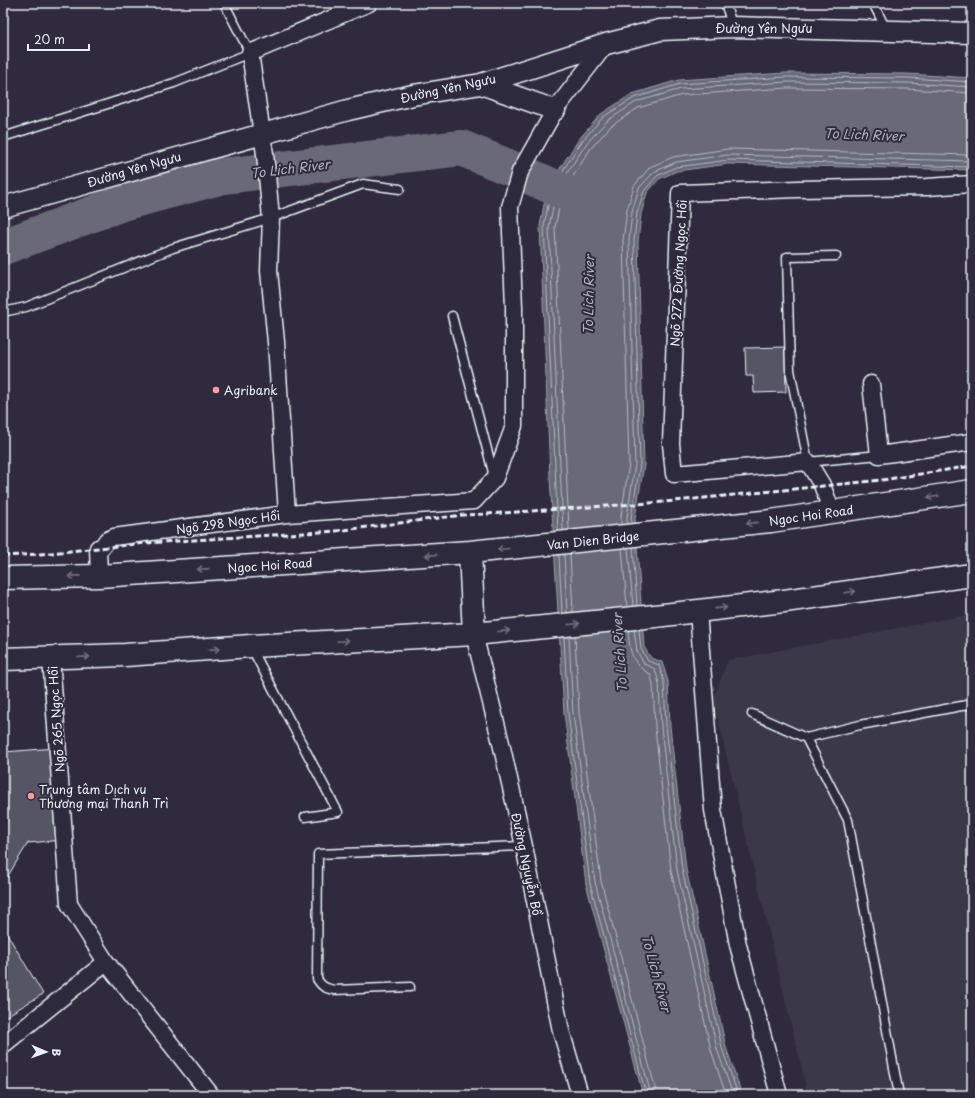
<svg xmlns="http://www.w3.org/2000/svg" width="975" height="1098" font-family="'Playpen Sans',sans-serif">
<rect width="100%" height="100%" fill="#2f2a3d"/>
<filter id="ink" filterUnits="userSpaceOnUse"><feTurbulence type="fractalNoise" baseFrequency=".025" numOctaves="2"/><feDisplacementMap in="SourceGraphic" scale="8" xChannelSelector="R" yChannelSelector="G"/><feConvolveMatrix kernelMatrix="1 2 1 2 8 2 1 2 1" color-interpolation-filters="sRGB"/></filter>
<g filter="url(#ink)">
<path fill="#3b3749" d="M972 614V1095H808L713 699 728 660Z"/>
<path fill="#696978" stroke="#9c9fab" d="M786 73 908 74 972 78V170L728 164 677 171 659 179 647 193 641 214 638 242 644 465 635 518 644 647 651 658 662 662 668 681 670 726 686 869 726 1047 742 1095H643L586 884 564 713 550 477 540 226 546 194 562 165 579 139 601 114 632 94 679 80Z"/>
<g fill="none" stroke-linecap="round" stroke-linejoin="round">
<path stroke="#b5bbc5" stroke-width="1" d="M632 523 631 518 640 465 634 241 637 213 644 191 657 176 676 167 729 160 972 167
M621 524V516L629 464 623 240 627 210 634 186 650 167 673 157 728 149 972 155
M627 524V517L635 464 629 241 632 212 639 188 654 172 676 162 728 155 972 161
M563 530 549 227 555 197 569 170 586 144 607 121 636 102 681 89 786 82 908 83 972 87
M569 530 555 227 561 199 575 173 591 148 611 126 638 108 682 95 787 88 908 89 972 93
M558 531 544 226 550 195 565 167 582 141 603 117 634 98 680 84 786 77 908 78 972 82
M633 547 637 606
M622 548 627 607
M628 548 633 606
M564 554 567 613
M570 554 573 612
M559 555 562 613
M634 630 637 651 644 664 655 669 659 683 661 727 677 870 717 1049 733 1095
M639 630 641 649 648 661 659 665 664 682 666 726 682 869 722 1048 738 1095
M628 631C630 651 631 664 650 674L653 684 655 728 671 871 711 1050 726 1095
M575 636 579 712 601 881 657 1095
M564 637 568 713 590 883 646 1095
M569 637 573 713 595 882 651 1095"/>
<path stroke="#696978" stroke-width="36" d="M3 247 122 203 223 176 461 148 520 172 596 206"/>
</g>
<path fill="#575565" stroke="#e8f1f8" d="M785 347 786 392 754 393 753 376H746L745 348Z
M56 748 63 840 28 843 3 884V752Z
M3 927 43 994 3 1018Z"/>
<g fill="none" stroke-linecap="round" stroke-linejoin="round">
<g stroke="#e8f1f8" stroke-width="11">
<path id="service" d="M725 3 733 27
M873 3 886 29
M3 137 174 83 250 53 224 3
M836 256 787 257 790 370 808 462 879 455
M3 312 26 307 173 248 271 218 363 184 400 189
M452 316 494 476
M251 647 338 812 305 817
M752 714 806 738 848 820 899 1095
M806 738 860 725 972 704
M410 987 334 990C325 988 322 987 317 979L318 854 524 846"/>
</g>
<g stroke="#e8f1f8" stroke-width="19">
<path id="minor" d="M871 384 879 455 972 442
M832 512 822 485 808 462 674 474 671 444 680 193 798 189 927 187 972 184
M287 514 474 501 495 478 514 426V307L510 207 520 172 555 110 606 44
M99 576 98 548 102 547 107 540 114 537 287 514 276 342 269 271 271 218 265 154 250 53 369 3
M698 611 713 810 738 945 779 1095
M474 634 501 743 524 846 561 1031 580 1095
M51 658 69 904 106 962 211 1095
M3 1045 106 962"/>
</g>
<g stroke="#e8f1f8" stroke-width="23">
<path id="tertiary" d="M481 84 555 110
M3 207 348 110 413 95 481 84 606 44 660 30 733 27 972 33"/>
</g>
<g stroke="#e8f1f8" stroke-width="25">
<path id="trunk" d="M470 552 474 634
M3 578 99 576 470 552 771 521 972 491
M3 659 125 655 251 646 474 634 655 616 784 601 972 575"/>
</g>
<use href="#service" stroke="#2f2a3d" stroke-width="8"/>
<use href="#minor" stroke="#2f2a3d" stroke-width="16"/>
<use href="#tertiary" stroke="#2f2a3d" stroke-width="20"/>
<use href="#trunk" stroke="#2f2a3d" stroke-width="22"/>
<path stroke="#e8f1f8" stroke-width="3" stroke-dasharray="6 3" stroke-linecap="butt" d="M3 556 41 554 146 543 336 531 463 515 487 514 665 502 882 480 972 466"/>
</g>
<defs><path id="oneway-shaft" d="M-6 0H5M1.5-3L5.5 0L1.5 3" fill="none" stroke-width="1.6" stroke-linecap="round" stroke-linejoin="round"/></defs>
<g stroke="#70707e">
<use href="#oneway-shaft" transform="translate(933 497) rotate(172)"/>
<use href="#oneway-shaft" transform="translate(752 523) rotate(174)"/>
<use href="#oneway-shaft" transform="translate(503 549) rotate(175)"/>
<use href="#oneway-shaft" transform="translate(431 555) rotate(176)"/>
<use href="#oneway-shaft" transform="translate(203 569) rotate(176)"/>
<use href="#oneway-shaft" transform="translate(74 576) rotate(179)"/>
<use href="#oneway-shaft" transform="translate(850 592) rotate(-8)"/>
<use href="#oneway-shaft" transform="translate(721 608) rotate(-6)"/>
<use href="#oneway-shaft" transform="translate(574 624) rotate(-6)"/>
<use href="#oneway-shaft" transform="translate(504 631) rotate(-6)"/>
<use href="#oneway-shaft" transform="translate(343 641) rotate(-3)"/>
<use href="#oneway-shaft" transform="translate(214 649) rotate(-4)"/>
<use href="#oneway-shaft" transform="translate(84 657) rotate(-2)"/>
</g>
</g>
<g fill="#ff9aa2" stroke="#2f2a3d" stroke-width="1.5">
<circle cx="216" cy="390" r="4"/>
<circle cx="31" cy="796" r="4"/>
</g>
<g text-anchor="middle" dominant-baseline="central" stroke-width="4" stroke-linejoin="round" paint-order="stroke">
<g font-size="12" fill="#e8f1f8" stroke="#2f2a3d">
<text x="764" y="28">Đường Yên Ngưu</text>
<text transform="translate(448 88) rotate(-12)">Đường Yên Ngưu</text>
<text transform="translate(134 169) rotate(-16)">Đường Yên Ngưu</text>
<text transform="translate(678 273) rotate(-87)">Ngõ 272 Đường Ngọc Hồi</text>
<text transform="translate(811 515) rotate(-8)">Ngoc Hoi Road</text>
<text transform="translate(228 522) rotate(-8)">Ngõ 298 Ngọc Hồi</text>
<text transform="translate(593 540) rotate(-6)">Van Dien Bridge</text>
<text transform="translate(270 565) rotate(-4)">Ngoc Hoi Road</text>
<text transform="translate(56 719) rotate(-94)">Ngõ 265 Ngọc Hồi</text>
<text transform="translate(527 864) rotate(78)">Đường Nguyễn Bồ</text>
</g>
<g font-size="12" fill="#e8f1f8" stroke="#2f2a3d" text-anchor="start">
<text x="224" y="390">Agribank</text>
<text x="39" y="789">Trung tâm Dịch vụ<tspan x="39" dy="14">Thương mại Thanh Trì</tspan></text>
</g>
<g font-size="13" font-style="italic" fill="#afb4be" stroke="#2f2a3d">
<text transform="translate(864 134) rotate(2)">To Lich River</text>
<text transform="translate(290 168) rotate(-7)">To Lich River</text>
<text transform="translate(588 295) rotate(-89)">To Lich River</text>
<text transform="translate(619 653) rotate(-94)">To Lich River</text>
<text transform="translate(657 973) rotate(75)">To Lich River</text>
</g>
</g>
<rect width="975" height="1098" fill="none" stroke="#2f2a3d" stroke-width="16"/>
<rect x="8" y="8" width="959" height="1082" fill="none" stroke="#e8f1f8" stroke-width="1.5" filter="url(#ink)"/>
<g transform="translate(46 1052) rotate(92)" stroke="#2f2a3d" stroke-width="3" paint-order="stroke">
<path d="M0-3L7 15L0 10L-7 15Z" fill="#e8f1f8"/>
<text y="-6" font-size="11" font-weight="bold" text-anchor="middle" fill="#e8f1f8">B</text>
</g>
<path d="M28 44v6h61v-6" fill="none" stroke="#e8f1f8" stroke-width="2"/>
<text x="34" y="44" font-size="12" fill="#e8f1f8" stroke="#2f2a3d" stroke-width="3" paint-order="stroke">20 m</text>
</svg>
